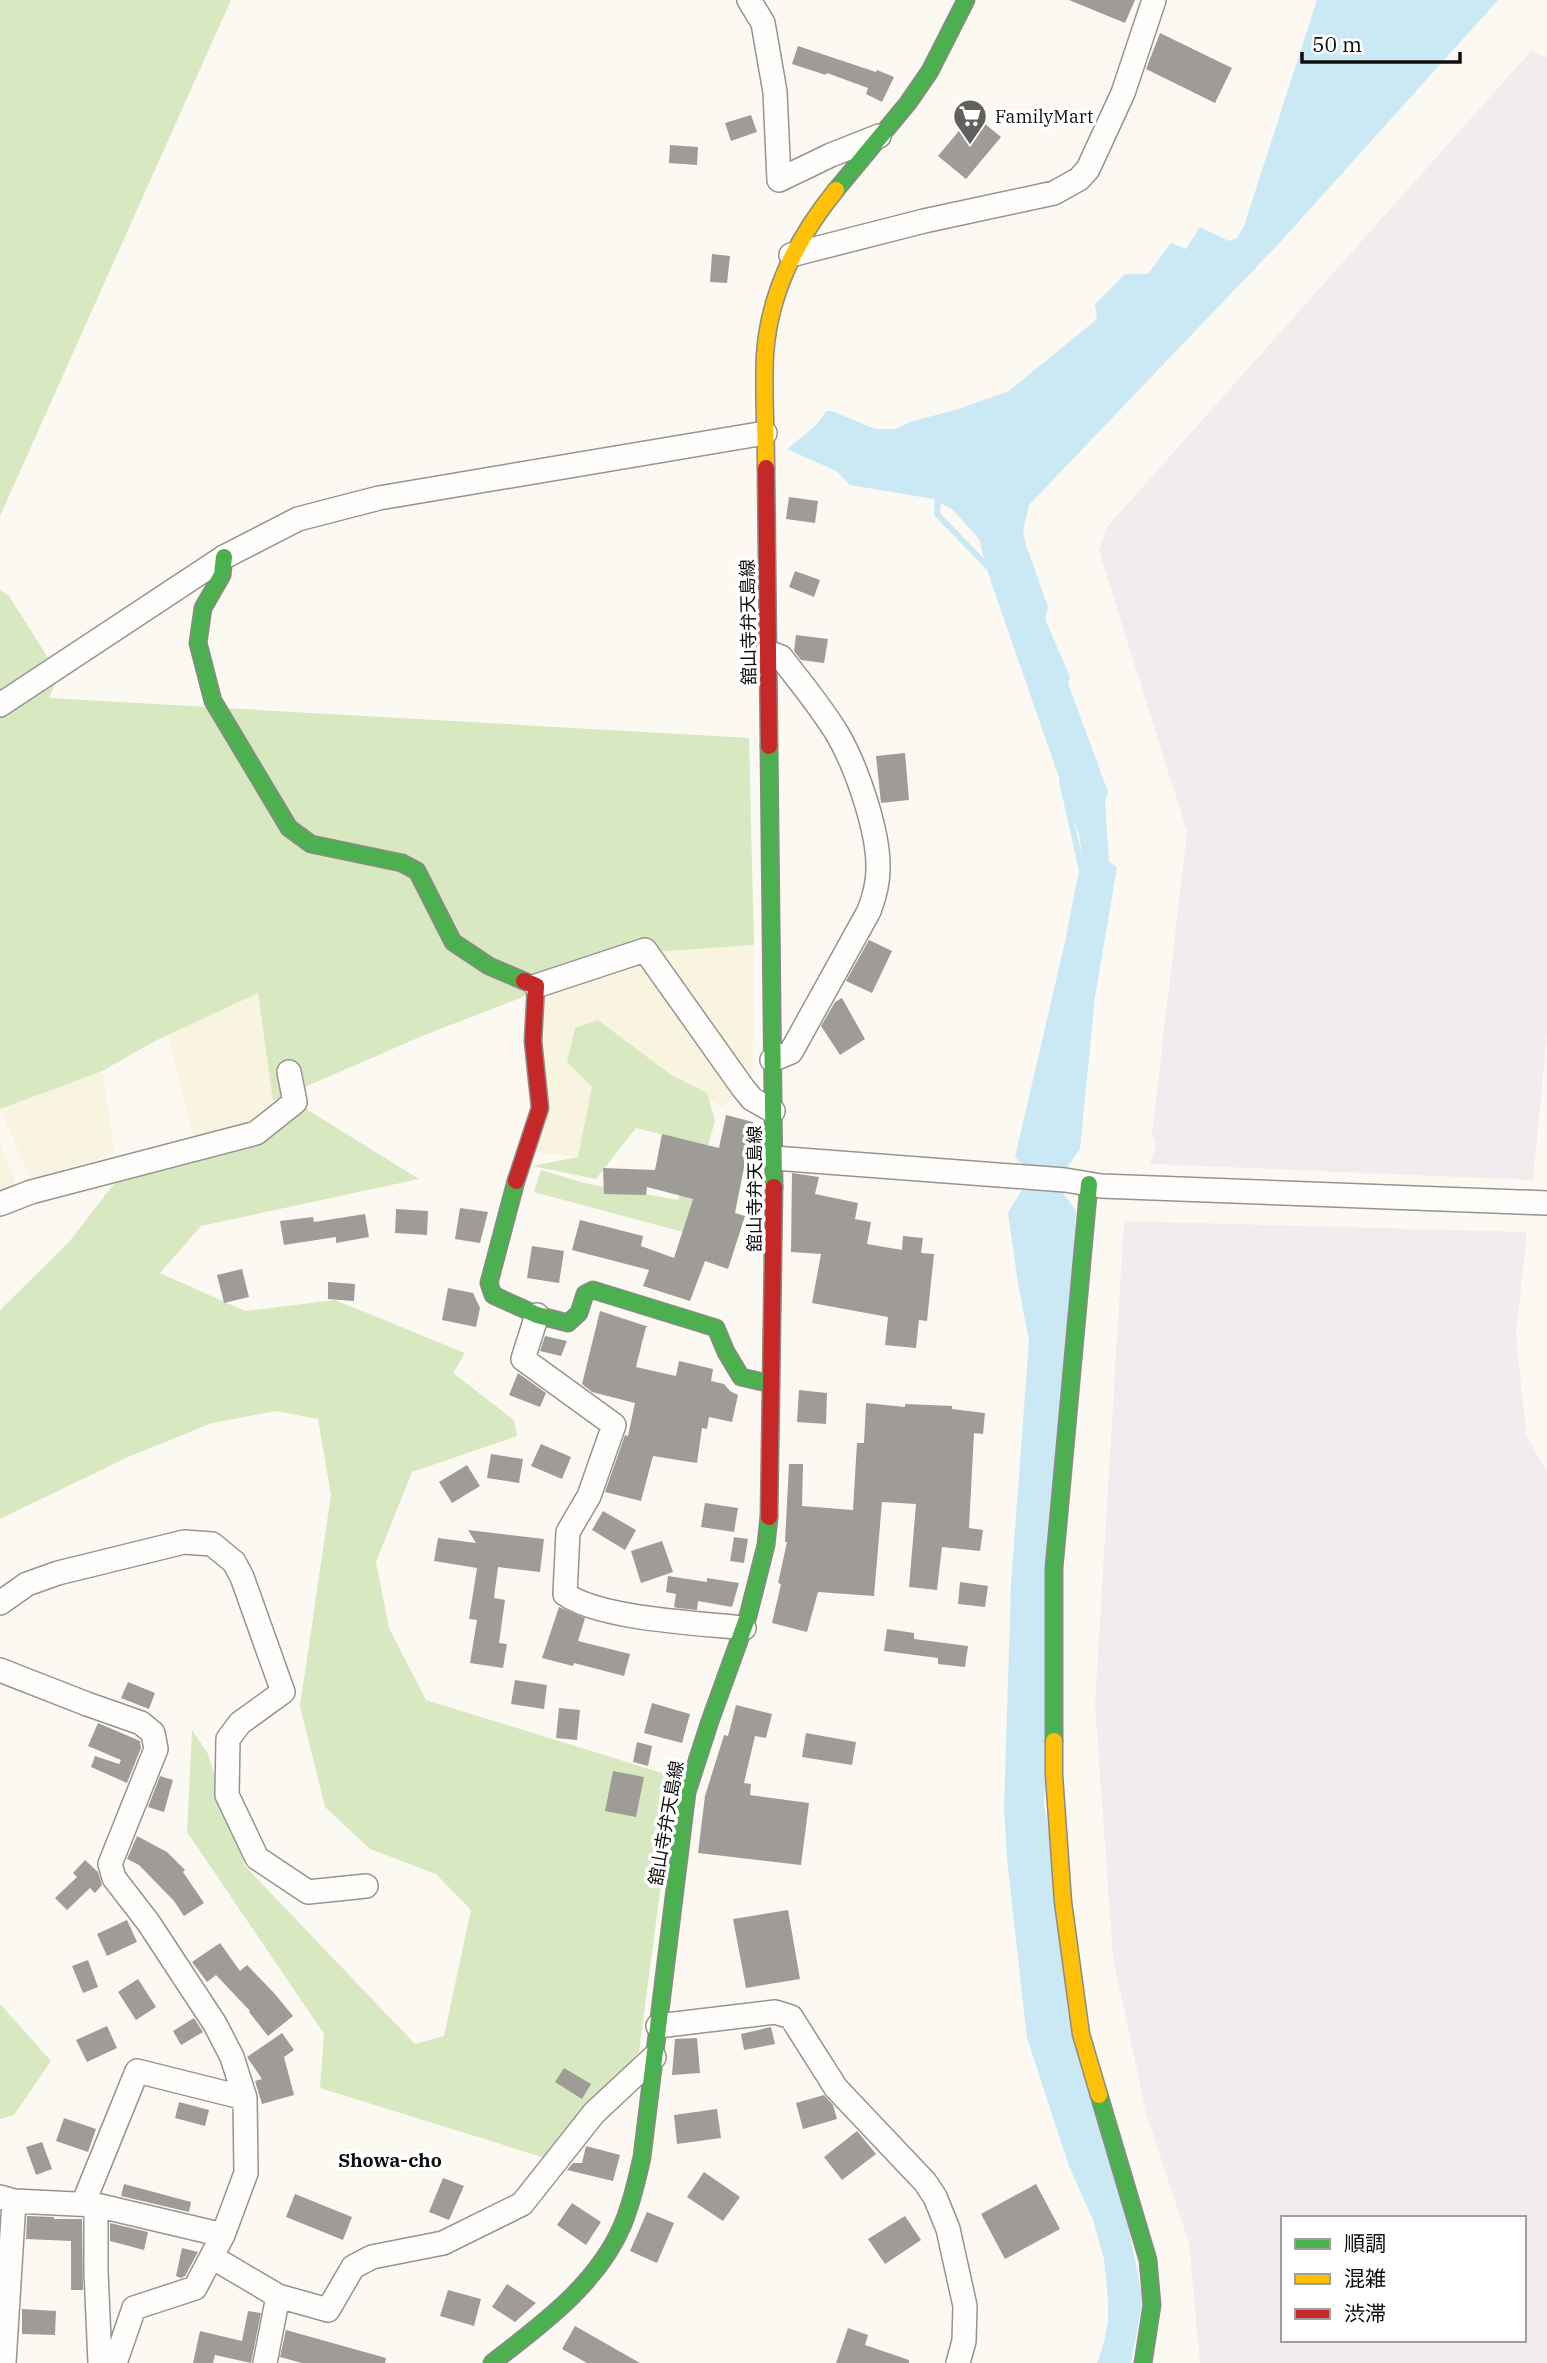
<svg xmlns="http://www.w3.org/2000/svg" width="1547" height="2363" font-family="'IBM Plex Serif','Noto Sans JP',serif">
<rect width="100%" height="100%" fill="#fcf9f2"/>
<path fill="#f3ecef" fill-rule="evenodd" d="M1531 51 1547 57V1034L1533 1180 1150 1164 1156 1146 1152 1133 1187 832 1099 551 1106 528Z
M1124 1221 1527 1232 1516 1335 1526 1434 1547 1473V2363H1200L1189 2243 1146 2113 1113 1957 1095 1704ZM1283 2218H1524V2340H1283Z"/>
<path fill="#f8f4df" d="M754 945 752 1099 653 952Z
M645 950 743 1088 722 1107 665 1071 598 1020 575 1028 592 1087 578 1157 535 1152 536 986Z
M258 993 273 1101 256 1133 195 1141 168 1035Z
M102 1071 115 1154 31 1179 0 1109Z
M0 1145 18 1188 0 1204Z"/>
<path fill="#d8e8c0" d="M0 0H231L0 516Z
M0 590 9 596 59 675 49 698 749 738 754 945 653 952 645 950 422 1036 273 1101 258 993 155 1041 102 1071 0 1109Z
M598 1020 671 1075 707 1093 715 1121 683 1232 534 1192 541 1170 584 1183 678 1200 696 1143 636 1128 596 1179 532 1166 578 1157 592 1087 567 1062 575 1028Z
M295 1102 419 1179 201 1226 160 1273 245 1311 335 1300 465 1353 453 1373 514 1420 517 1436 412 1472 376 1562 389 1628 426 1700 675 1777 639 2052 545 2158 320 2088 324 2034 187 1832 192 1730 207 1752 245 1866 415 2044 444 2036 471 1910 436 1874 370 1849 325 1807 300 1706 331 1495 318 1419 276 1411 212 1423 128 1457 0 1519V1310L69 1242 120 1176 206 1155Z
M0 2004 51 2061 14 2115 0 2119Z"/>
<path fill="#cae9f5" d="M1317 0H1498L1284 238 1029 505 1023 531 1026 545 1048 607 1045 619 1070 677 1068 683 1108 792 1105 802 1109 862 1117 867 1095 997 1080 1149 1065 1170 1063 1193 1076 1211 1044 1805 1143 2300 1131 2363H1097L1104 2343 1108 2322V2299L1104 2259 1093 2220 1069 2166 1027 2038 1007 1858 1004 1809 1011 1584 1029 1341 1018 1283 1008 1213 1023 1188 1025 1167 1015 1157 1065 942 1082 855 1079 835 989 576 979 539 953 510 933 499 850 485 836 471 787 449 814 427 827 411H832L875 429H895L910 422 958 409 1009 391 1097 319 1095 304 1125 274H1148L1171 243 1186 249 1200 227 1229 241 1237 238 1244 226Z"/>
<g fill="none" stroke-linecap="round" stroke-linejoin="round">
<path stroke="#cae9f5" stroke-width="6" d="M944 498 938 500 937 514 991 570
M1062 781 1082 870"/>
</g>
<path fill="#9f9c98" d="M1069 0H1135L1125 23Z
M1160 33 1232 68 1215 103 1146 69Z
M798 46 876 72 877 70 894 77 882 102 866 94 868 88 827 73 826 75 792 64Z
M973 114 1001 137 966 179 938 156Z
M751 115 757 132 731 141 725 123Z
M670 145 698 147 697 165 669 163Z
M712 254 730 256 727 283 710 282Z
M789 497 818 501 815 523 786 519Z
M795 571 820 580 814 597 789 587Z
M796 635 828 639 824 663 801 660 794 651Z
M905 753 909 800 881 803 876 756Z
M869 940 892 951 872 993 846 981Z
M842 998 865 1039 840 1055 821 1026 835 1002Z
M726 1115 753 1122 735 1213 745 1216 728 1269 705 1261 690 1301 643 1286 649 1270 572 1250 580 1220 643 1236 641 1246 674 1258 693 1199 647 1187 646 1195 604 1194 603 1168 655 1170 662 1134 719 1148Z
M792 1173 819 1177 815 1194 858 1203 855 1219 871 1222 867 1244 902 1250 903 1236 923 1238 921 1253 934 1254 927 1321 919 1320 916 1348 885 1345 888 1317 812 1303 821 1254 791 1252Z
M460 1208 488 1212 480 1243 455 1239Z
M396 1209 428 1211 427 1235 395 1233Z
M365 1214 369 1237 336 1243V1237L284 1245 280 1221 313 1217 314 1222Z
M532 1246 564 1251 559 1283 527 1278Z
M242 1269 249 1297 224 1303 217 1275Z
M328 1282 355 1284 354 1301 328 1299Z
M448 1288 473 1293 480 1308 476 1327 442 1320Z
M600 1311 649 1327H646L636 1367 676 1376 679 1361 713 1369 711 1381 724 1384 730 1391 738 1395 732 1422 709 1417 707 1429 702 1428 697 1463 653 1456 641 1501 605 1492 625 1435 628 1436 635 1403 592 1392 582 1384Z
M545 1336 567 1341 561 1356 540 1351Z
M518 1373 546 1393 540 1407 509 1395Z
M799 1390 827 1393 826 1424 797 1422Z
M866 1403 905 1407V1404L952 1406V1409L985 1413 983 1434 974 1433 969 1528 983 1530 980 1551 942 1547 937 1590 909 1587 916 1504 882 1502 874 1596 818 1592 807 1632 772 1623 781 1584 778 1583 787 1542H785L789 1464H803L802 1506 853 1510 857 1443H864Z
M541 1444 571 1457 562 1479 531 1466Z
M491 1454 523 1459 519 1483 487 1478Z
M467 1465 480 1486 452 1503 439 1482Z
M705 1503 738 1508 734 1532 701 1527Z
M603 1511 636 1530 625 1550 592 1530Z
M468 1530 544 1539 540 1572 498 1567 494 1598 505 1600 499 1643 507 1644 503 1668 470 1663 477 1620 469 1619 477 1568 434 1561 438 1538 476 1543Z
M734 1537 748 1539 744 1563 730 1561Z
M662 1541 673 1572 641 1583 631 1551Z
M668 1576 707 1582V1578L739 1583 732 1607 698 1601 697 1610 678 1608 674 1607 676 1594 666 1592Z
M960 1582 988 1586 985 1607 958 1604Z
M559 1607 585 1618 578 1641 630 1654 624 1676 574 1663 573 1666 542 1658Z
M887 1629 914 1633V1639L968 1646 965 1667 938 1664V1658L884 1651Z
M515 1680 547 1685 544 1709 511 1704Z
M128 1682 155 1693 149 1709 121 1698Z
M652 1703 690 1714 682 1743 644 1733Z
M736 1705 772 1714 766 1738 755 1736 744 1783 751 1784 750 1795 809 1803 801 1865 698 1853 705 1796 724 1735 728 1736Z
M559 1708 580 1710 577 1740 556 1738Z
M98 1723 140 1741 141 1748 127 1783 91 1767 95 1756 119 1764 121 1760 88 1746Z
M806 1733 856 1742 852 1765 802 1757Z
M637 1742 652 1746 648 1766 633 1762Z
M613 1771 644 1777 636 1817 605 1811Z
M160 1776 173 1780 164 1812 148 1807Z
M137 1836 167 1852 185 1870 183 1872 204 1903 184 1916 174 1901 139 1865 127 1859Z
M85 1860 98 1872 102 1885 95 1893 90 1888 67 1910 55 1898 77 1877 73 1873Z
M788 1910 800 1979 746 1988 733 1919Z
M127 1920 137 1942 107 1956 97 1934Z
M220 1943 240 1971 247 1965 274 1993 293 2016 268 2036 249 2012 250 2011 216 1975 207 1982 192 1962Z
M88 1960 98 1987 83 1993 72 1966Z
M138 1979 156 2007 136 2020 118 1992Z
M194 2018 203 2032 181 2045 173 2031Z
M107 2026 117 2048 87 2062 76 2040Z
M771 2027 775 2044 744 2050 741 2034Z
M282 2033 294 2050 284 2057 294 2095 262 2104 255 2081 262 2079 247 2057Z
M697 2038 700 2073 672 2075 675 2039Z
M564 2068 591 2084 582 2099 555 2082Z
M824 2095 833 2105 837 2119 803 2129 796 2103Z
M179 2102 209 2110 205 2126 175 2118Z
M717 2109 721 2138 677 2144 674 2115Z
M64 2118 96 2129 88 2152 56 2141Z
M857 2131 876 2154 842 2180 824 2157Z
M42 2142 52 2169 36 2175 26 2147Z
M586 2146 620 2155 613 2181 567 2170 573 2163H582Z
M704 2172 740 2197 723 2221 687 2197Z
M443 2178 464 2186 449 2220 429 2212Z
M124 2184 191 2202 189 2212 121 2196Z
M1036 2184 1060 2229 1005 2259 981 2214Z
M295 2194 352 2217 343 2240 286 2217Z
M572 2203 601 2222 586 2245 557 2225Z
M647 2212 674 2223 657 2263 630 2251Z
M27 2216 54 2217V2219H82L83 2290H71V2241L26 2239Z
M905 2216 921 2240 885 2264 868 2239Z
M110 2223 148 2232 144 2250 110 2241Z
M182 2248 198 2252 185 2276 181 2278 176 2276Z
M507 2284 536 2303 515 2322 492 2307Z
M448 2290 481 2299 474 2326 440 2316Z
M22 2309 56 2311 55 2335 22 2334Z
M248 2311 261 2313 251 2363 215 2355 213 2363H193L200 2331 242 2341Z
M575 2326 640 2363H587L562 2349Z
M848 2328 868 2335 865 2345 909 2360V2363H836Z
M286 2330 386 2358 385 2363H302L280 2357Z"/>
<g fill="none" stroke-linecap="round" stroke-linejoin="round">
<g stroke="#959491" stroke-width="26">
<path id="street" d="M749 0 763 23 775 92 779 180 831 155 879 136
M791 255 924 221 1054 193 1079 179 1088 169 1123 93 1154 0
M767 652 781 657C800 682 822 708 838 735 857 768 879 832 878 869 878 884 874 898 869 911L791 1052 772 1060
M0 705 224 557 298 519 379 498 765 433
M536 986 645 950 743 1088 752 1099 773 1111
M774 1158 1065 1180 1101 1186 1547 1203
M0 1204 31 1192 256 1133 295 1102 289 1072
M537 1315 523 1359 614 1425 589 1496 568 1532 565 1594C600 1619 698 1623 744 1628
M0 1603 27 1584 58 1573 184 1542 212 1544 234 1562 242 1577 283 1692 240 1723 228 1739 227 1795 257 1858 308 1892 366 1886
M0 1670 87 1704 141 1723 153 1733 156 1749 110 1864 114 1878 148 1922 215 2024 232 2057 245 2098 246 2173 223 2235 195 2288 134 2308 115 2363
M658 2026 775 2012 791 2017 836 2088 925 2182 935 2197 948 2229 965 2306 964 2341 958 2363
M0 2197 14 2201 96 2205 223 2235
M83 2204 137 2071 245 2098
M96 2205V2271L100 2363
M212 2257 278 2296 328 2310 353 2267 372 2257 443 2243 522 2204 594 2113 654 2057
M4 2363 14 2201
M265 2363 278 2296"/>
</g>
<g stroke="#8c8a87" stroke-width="19">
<path id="fast" d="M836 190 908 103 930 71 966 0
M224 557 222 575 203 608 198 643 213 701 289 828 311 844 402 863 417 871 453 942 489 966 524 981
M769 746 774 1187
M516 1181 489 1283 493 1295 537 1315 568 1323 579 1313 585 1294 593 1290 716 1328 726 1352 741 1377 771 1384
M1054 1741V1568L1089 1184
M1099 2095 1148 2260 1152 2305 1143 2363
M492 2363C542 2324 598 2284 623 2224 632 2202 637 2180 642 2157L687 1792 710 1721 748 1616 766 1545 769 1517"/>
</g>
<g stroke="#8c8a87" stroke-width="19">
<path id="slow" d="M766 468C766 430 763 392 765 355 769 293 797 238 836 190
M1054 1741V1775L1063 1902 1081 2034 1099 2095"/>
</g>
<g stroke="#8c8a87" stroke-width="19">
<path id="jam" d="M766 468 769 746
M516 1181 540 1108 533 1041 536 986 524 981
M769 1517 774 1187"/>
</g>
<use href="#street" stroke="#fffefd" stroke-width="23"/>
<use href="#fast" stroke="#4caf50" stroke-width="16"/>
<use href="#slow" stroke="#ffc107" stroke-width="16"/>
<use href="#jam" stroke="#c62828" stroke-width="16"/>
</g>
<defs>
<g id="supermarket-pin" transform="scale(1.75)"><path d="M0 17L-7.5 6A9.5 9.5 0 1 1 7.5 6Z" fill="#61605e" stroke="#fff"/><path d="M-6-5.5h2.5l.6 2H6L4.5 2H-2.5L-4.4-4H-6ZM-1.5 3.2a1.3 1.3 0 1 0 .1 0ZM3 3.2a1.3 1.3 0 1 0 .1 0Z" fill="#fff"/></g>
</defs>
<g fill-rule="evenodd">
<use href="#supermarket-pin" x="970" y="116"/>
</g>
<g text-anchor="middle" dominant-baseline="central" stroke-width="7" stroke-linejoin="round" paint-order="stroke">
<g font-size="18" fill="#0e0e0e" stroke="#fff" text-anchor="start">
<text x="995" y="116">FamilyMart</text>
</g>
<g font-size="18" fill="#0e0e0e" stroke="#fff">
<text transform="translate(748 622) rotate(-91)">舘山寺弁天島線</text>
<text transform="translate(754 1189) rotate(-90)">舘山寺弁天島線</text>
<text transform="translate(666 1823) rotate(-80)">舘山寺弁天島線</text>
</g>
<g font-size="19" font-weight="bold" fill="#0e0e0e" stroke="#fff">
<text x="390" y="2160">Showa-cho</text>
</g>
</g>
<rect x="1281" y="2216" width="245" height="126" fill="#ffffff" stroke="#9f9f9f" stroke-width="2"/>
<rect x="1295" y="2239" width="35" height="10" fill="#4caf50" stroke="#9f9f9f" stroke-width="2"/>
<text x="1344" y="2251" font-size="21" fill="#0e0e0e">順調</text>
<rect x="1295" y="2274" width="35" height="10" fill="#ffc107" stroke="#9f9f9f" stroke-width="2"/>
<text x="1344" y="2286" font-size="21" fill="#0e0e0e">混雑</text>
<rect x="1295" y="2309" width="35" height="10" fill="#c62828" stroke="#9f9f9f" stroke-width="2"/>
<text x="1344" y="2321" font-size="21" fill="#0e0e0e">渋滞</text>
<path d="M1302 52v10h158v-10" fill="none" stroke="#0e0e0e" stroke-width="3.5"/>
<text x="1312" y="52" font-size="21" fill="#0e0e0e" stroke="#ffffff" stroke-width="5" paint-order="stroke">50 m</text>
</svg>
